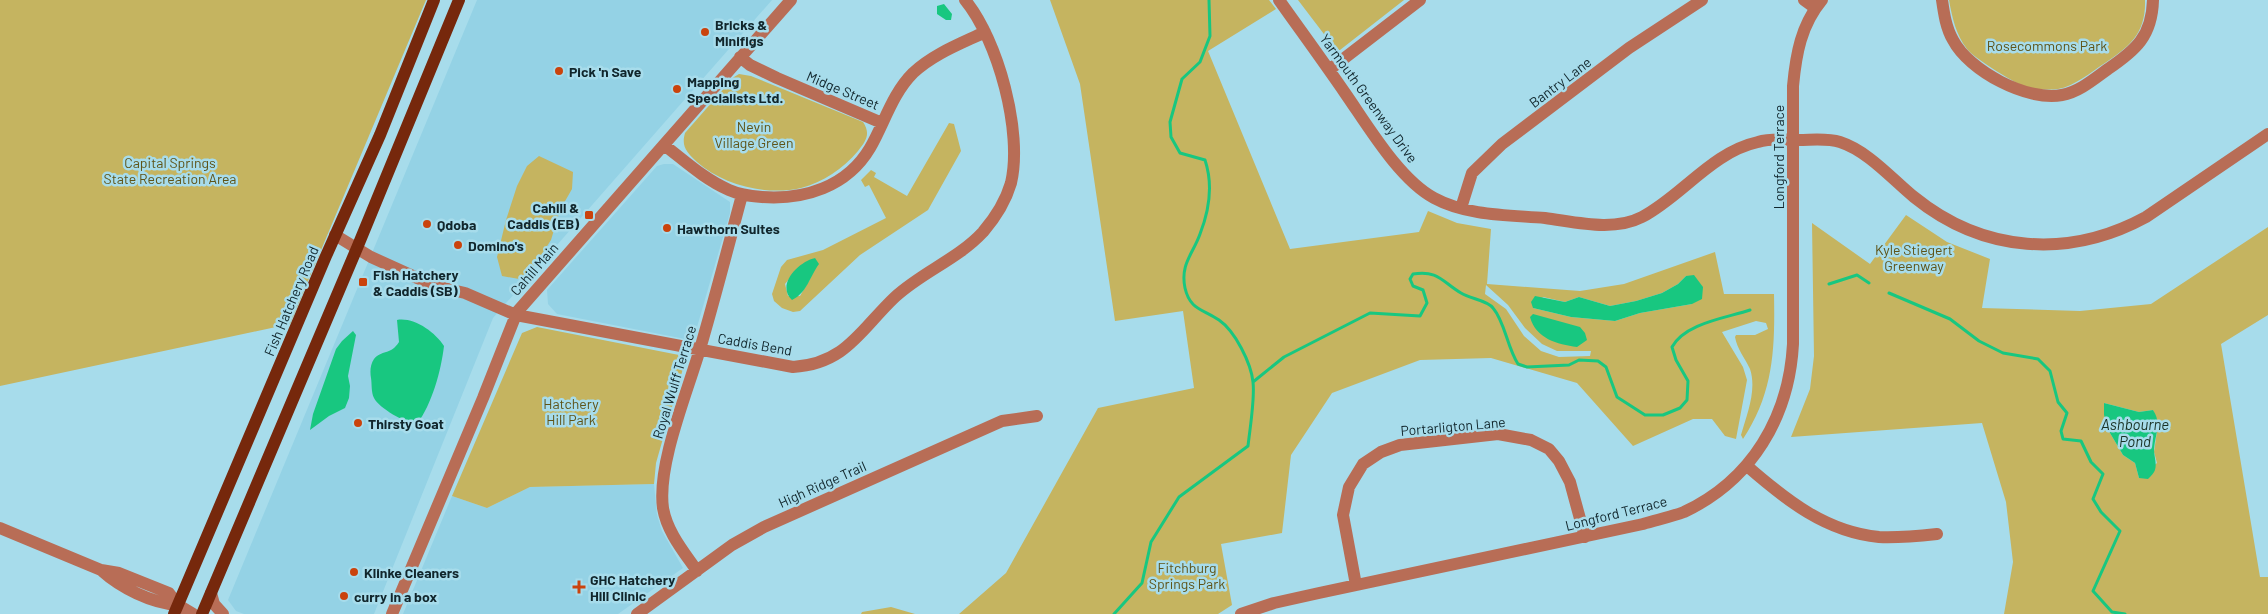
<svg xmlns="http://www.w3.org/2000/svg" width="2268" height="614" font-family="Barlow,sans-serif">
<rect width="100%" height="100%" fill="#a7dceb"/>
<path fill="#94d2e5" d="M477 0H772L493 318 374 614H244L236 611 228 600Z
M664 164H673L730 202V213L695 334 685 339 557 314 548 304 547 290 657 166Z
M654 484 657 515 662 531 683 568 618 614H403L452 496 487 508 530 487Z"/>
<path fill="#c5b460" fill-rule="evenodd" d="M0 0H426L290 324 0 386Z
M1050 0H1269L1276 9 1208 51 1290 249 1419 232 1428 211 1457 223 1491 229 1487 284 1580 291 1624 284 1715 252 1724 294H1774C1775 348 1774 392 1743 439L1741 435C1747 414 1757 390 1750 369 1745 358 1737 349 1735 337L1736 335H1755L1768 329 1766 323 1756 321 1722 332 1743 367 1747 380 1736 439 1725 436 1712 419H1693L1633 446 1577 383 1491 358 1420 360 1332 393 1291 455 1282 533 1221 544 1232 605 1218 614H959L1006 573 1098 408 1194 388 1183 311 1115 321 1080 84ZM1686 276 1692 304 1640 313 1615 321 1571 317 1533 308 1543 297 1565 302 1579 297 1610 306 1636 301 1662 293 1678 284ZM1486 285 1508 305 1525 328 1542 344 1557 351H1591L1590 356 1559 357 1541 351 1524 336 1506 309 1485 294Z
M1298 0H1404L1340 50 1333 51 1330 42Z
M1949 0H2145C2146 33 2130 46 2105 63 2091 72 2075 86 2058 89 2047 90 2032 90 2021 85 2010 80 1974 58 1967 49 1956 35 1952 17 1949 0Z
M739 74 751 76 863 122C871 134 866 141 858 151 843 169 823 182 801 188 766 196 723 185 697 162 687 152 681 147 685 133L734 77Z
M949 123 954 124 961 151 928 210 860 255 800 311 793 312 782 308 774 301 772 294 781 267 787 260 823 250 886 218 869 185 865 187 861 180 871 170 876 173 874 177 907 196ZM815 258 810 279 800 296H788L785 284 797 269Z
M539 156 573 172 572 189 560 210 551 240 529 274 519 279 502 276 497 257 506 220 517 186 527 166Z
M1906 215 1947 242 1990 259 1982 308 2080 311 2151 304 2268 227V315L2221 344 2260 577H2268V614H2004L2013 562 2006 502 1982 423 1791 437 1810 389 1814 356 1812 223 1870 264ZM2104 403 2139 412 2153 410 2158 424 2154 452 2157 463 2139 478 2135 463 2123 455 2110 433Z
M537 327 679 355 684 365 656 463 654 484 530 487 487 508 452 496 522 333Z
M891 607 915 614H861L862 612Z"/>
<path fill="#18c780" d="M944 4 952 14 951 20H946L937 14V6Z
M815 258 819 264C810 276 807 293 792 300 776 285 798 262 815 258Z
M1694 275 1703 287 1702 299 1692 304 1640 313 1615 321 1571 317 1533 308 1531 302 1535 296 1565 302 1579 297 1610 306 1636 301 1662 293 1678 284 1686 276Z
M1533 314 1580 327 1585 333 1587 340 1577 347C1557 344 1536 339 1530 317Z
M397 320C414 317 435 332 444 346 441 371 432 404 417 424 405 423 379 408 374 398 371 392 372 384 371 378 370 372 370 365 374 359 381 350 391 355 399 342Z
M353 331 356 335 348 376 350 386 349 398 345 408 329 416 310 430 313 414 336 349 342 341Z
M2104 403 2139 412 2153 410C2162 423 2155 435 2154 449 2154 457 2157 462 2155 470 2154 473 2151 476 2148 479L2139 478 2135 463 2123 455 2110 433 2104 415Z"/>
<g fill="none" stroke-linecap="round" stroke-linejoin="round">
<path stroke="#18c780" stroke-width="3" d="M1829 284 1857 275 1869 283
M1889 293 1950 319 1979 341 2003 353 2038 359 2050 371 2058 402 2067 413 2061 431 2063 439 2081 441 2091 462 2103 474 2093 499 2101 512 2120 531 2093 591 2112 612 2125 614
M1253 382 1284 357 1370 313 1420 316 1427 303 1423 290 1413 286 1410 279 1413 274C1439 270 1442 282 1461 293 1470 299 1487 300 1493 308 1505 322 1507 347 1518 364L1527 367 1569 365 1579 360 1598 361 1606 367 1617 397 1645 415H1663L1680 408 1687 400 1688 381 1676 360 1672 347C1685 323 1726 318 1750 310
M1114 614 1142 583 1151 542 1179 497 1248 446C1250 428 1255 399 1253 382 1251 363 1235 331 1219 320 1203 309 1190 310 1185 288 1180 264 1193 254 1200 234 1209 211 1213 184 1205 160L1180 153 1171 137 1170 122 1182 79 1200 62 1210 36 1209 0"/>
<path stroke="#b86d56" stroke-width="12" d="M1279 0C1301 31 1323 61 1345 93 1368 126 1399 179 1434 198 1467 216 1509 215 1545 218 1576 222 1613 232 1642 217 1682 196 1712 152 1758 142 1771 138 1786 140 1799 140 1812 140 1827 138 1840 142 1868 151 1892 179 1914 197 1983 253 2069 259 2146 217L2268 134
M1804 0 1815 8
M1942 0C1944 14 1946 28 1953 40 1969 71 2028 102 2062 95 2079 92 2094 79 2108 69 2136 50 2152 36 2153 0
M740 57 750 65 777 78 882 123
M1329 70 1420 0
M664 145C685 161 704 179 729 190 740 195 750 196 762 197 804 200 847 187 870 148 884 124 892 94 913 73 933 54 960 44 985 32
M1461 208 1472 173 1502 144 1629 48 1702 0
M335 235 371 257 435 286 465 293 516 315 793 367C846 364 861 329 895 297 922 272 958 259 983 232 995 218 1006 200 1011 183 1023 132 998 40 965 0
M1747 466C1786 500 1826 532 1879 537 1899 538 1918 536 1937 534
M0 528 101 570 119 573 169 593 178 605 193 614
M101 570C121 588 151 603 178 605
M697 571C684 552 667 532 663 508 657 465 687 393 700 349 715 298 728 247 742 195
M1356 585 1343 515 1349 487 1363 464 1381 452 1400 445 1498 434 1531 440 1549 449 1559 461 1570 482 1585 537
M211 593 214 604 223 614
M392 614 483 398 517 312 791 0
M637 614 732 545 764 527 1002 421 1037 416
M1241 614 1274 603 1319 593 1643 524C1656 520 1671 517 1684 512 1752 480 1789 417 1793 344V86C1796 54 1801 25 1822 0"/>
<path stroke="#76280c" stroke-width="12" d="M174 614 326 256 380 135 434 0
M202 614 357 248 459 0"/>
</g>
<g fill="#ca430c" stroke="#a7dceb" stroke-width="2">
<circle cx="705" cy="32" r="5"/>
<circle cx="559" cy="71" r="5"/>
<circle cx="677" cy="89" r="5"/>
<rect x="584" y="210" width="10" height="10" rx="2.5"/>
<circle cx="427" cy="224" r="5"/>
<circle cx="667" cy="228" r="5"/>
<circle cx="458" cy="245" r="5"/>
<rect x="358" y="277" width="10" height="10" rx="2.5"/>
<circle cx="358" cy="423" r="5"/>
<circle cx="354" cy="572" r="5"/>
<path d="M576.5 579.5h5v5h5v5h-5v5h-5v-5h-5v-5h5z"/>
<circle cx="344" cy="596" r="5"/>
</g>
<g text-anchor="middle" dominant-baseline="central" stroke-width="5" stroke-linejoin="round" paint-order="stroke">
<g font-size="14" font-weight="bold" fill="#11262c" stroke="#a7dceb" text-anchor="start">
<text x="715" y="24">Bricks &amp;<tspan x="715" dy="16">Minifigs</tspan></text>
<text x="569" y="71">Pick 'n Save</text>
<text x="687" y="81">Mapping<tspan x="687" dy="16">Specialists Ltd.</tspan></text>
<text x="579" y="207" text-anchor="end">Cahill &amp;<tspan x="579" dy="16">Caddis (EB)</tspan></text>
<text x="437" y="224">Qdoba</text>
<text x="677" y="228">Hawthorn Suites</text>
<text x="468" y="245">Domino's</text>
<text x="373" y="274">Fish Hatchery<tspan x="373" dy="16">&amp; Caddis (SB)</tspan></text>
<text x="368" y="423">Thirsty Goat</text>
<text x="364" y="572">Klinke Cleaners</text>
<text x="590" y="579">GHC Hatchery<tspan x="590" dy="16">Hill Clinic</tspan></text>
<text x="354" y="596">curry in a box</text>
</g>
<g font-size="14" fill="#5e5318" stroke="#a7dceb">
<text x="2047" y="45">Rosecommons Park</text>
<text x="754" y="126">Nevin<tspan x="754" dy="16">Village Green</tspan></text>
<text x="170" y="162">Capital Springs<tspan x="170" dy="16">State Recreation Area</tspan></text>
<text x="1914" y="249">Kyle Stiegert<tspan x="1914" dy="16">Greenway</tspan></text>
<text x="571" y="403">Hatchery<tspan x="571" dy="16">Hill Park</tspan></text>
<text x="1187" y="567">Fitchburg<tspan x="1187" dy="16">Springs Park</tspan></text>
</g>
<g font-size="14" fill="#11262c" stroke="#a7dceb">
<text transform="translate(1560 82) rotate(-37)">Bantry Lane</text>
<text transform="translate(843 90) rotate(23)">Midge Street</text>
<text transform="translate(1369 98) rotate(54)">Yarmouth Greenway Drive</text>
<text transform="translate(1778 157) rotate(-90)">Longford Terrace</text>
<text transform="translate(534 269) rotate(-49)">Cahill Main</text>
<text transform="translate(291 301) rotate(-67)">Fish Hatchery Road</text>
<text transform="translate(755 344) rotate(10)">Caddis Bend</text>
<text transform="translate(674 382) rotate(-73)">Royal Wulff Terrace</text>
<text transform="translate(1453 426) rotate(-5)">Portarligton Lane</text>
<text transform="translate(822 484) rotate(-24)">High Ridge Trail</text>
<text transform="translate(1616 513) rotate(-14)">Longford Terrace</text>
</g>
<g font-size="15" font-style="italic" fill="#1a3225" stroke="#a7dceb">
<text x="2135" y="424">Ashbourne<tspan x="2135" dy="17">Pond</tspan></text>
</g>
</g>
</svg>
